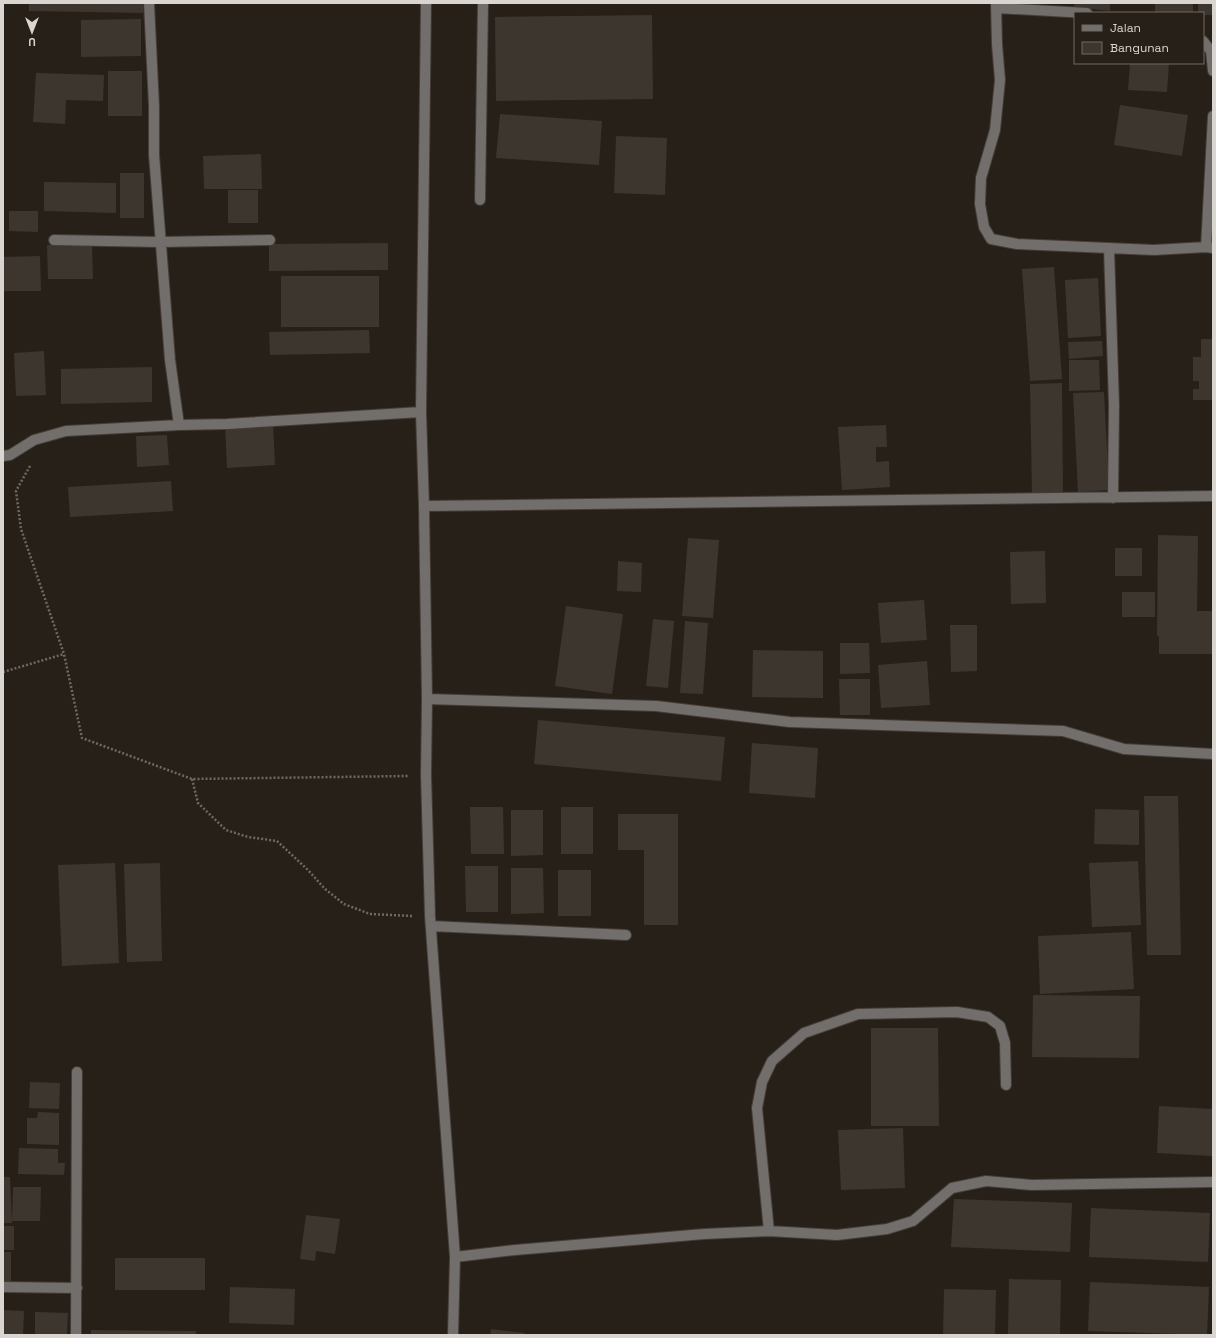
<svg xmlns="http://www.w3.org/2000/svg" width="1216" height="1338" font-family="'Space Grotesk',sans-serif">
<rect width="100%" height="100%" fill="#272019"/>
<path fill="#3d362f" d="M29 3H143V13L29 11Z
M1074 3H1110V11L1074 7Z
M1155 3H1193V13H1155Z
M1198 3H1213V15H1203V13H1198Z
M652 15 653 99 496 101 495 17Z
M141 19V56L81 57V20Z
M1130 63H1169L1167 92 1128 90Z
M108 71H142V116H108Z
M36 73 104 75 103 101 66 100 65 124 33 122Z
M1120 105 1188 115 1182 156 1114 145Z
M500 114 602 121 599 165 496 158Z
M616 136 667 138 665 195 614 193Z
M261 154 262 189H204L203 156Z
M120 173H144V218H120Z
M44 182 116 183V213L44 211Z
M228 190H258V223H228Z
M9 211H38V232L9 231Z
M388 243V270L269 271V244Z
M92 244 93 279H48L47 245Z
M40 256 41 291H3V257Z
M1054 267 1062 379 1030 381 1022 269Z
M281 276H379V327H281Z
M1098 278 1101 336 1068 338 1065 280Z
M369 330 370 353 270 355 269 332Z
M1201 339H1213V400H1193V389H1199V381H1193V357H1201Z
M1102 341 1103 356 1069 359 1068 342Z
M44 351 46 395 16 396 14 353Z
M1069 360H1099L1100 390 1069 391Z
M152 367V402L61 404V369Z
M1062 383 1063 494H1032L1030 384Z
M1104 392 1109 490 1078 492 1073 393Z
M273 423 275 465 227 468 225 426Z
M886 425 887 447H876V462L889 461 890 487 842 490 838 427Z
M167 435 169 465 137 467 136 436Z
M171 481 173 511 70 517 68 487Z
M1158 535 1198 536 1197 611H1213V654H1159V636H1157Z
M688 538 719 540 713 618 682 616Z
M1115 548H1142V576H1115Z
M1045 551 1046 603 1011 604 1010 552Z
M618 561 642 563 641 592 617 591Z
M1122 592H1155V617H1122Z
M924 600 927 640 881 643 878 603Z
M566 606 623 614 612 694 555 686Z
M653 619 674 621 668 688 646 686Z
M685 621 708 623 703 694 680 693Z
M950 625H977V671L951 672Z
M840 643H869L870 673 840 674Z
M753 650 823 651V698L752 697Z
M927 661 930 705 881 708 878 665Z
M839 679H870V715H840Z
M538 720 725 737 721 781 534 764Z
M752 743 818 748 815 798 749 793Z
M1144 796H1178L1181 955H1147Z
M470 807H503L504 854H471Z
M561 807H593V854H561Z
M1095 809 1139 810V845L1094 844Z
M511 810H543V855L511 856Z
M618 814H678V925H644V850H618Z
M1138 861 1141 925 1092 927 1089 863Z
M115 863 119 963 62 966 58 865Z
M160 863 162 961 127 962 124 864Z
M465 866H498V912H466Z
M511 868H543L544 913 511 914Z
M558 870H591V916H558Z
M1131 932 1134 989 1040 994 1038 936Z
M1033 995 1140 996 1139 1058 1032 1057Z
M871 1028H938L939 1126H871Z
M30 1082 60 1083 59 1109 29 1108Z
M1159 1106 1213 1109V1156L1157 1153Z
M38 1112 59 1113V1145L27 1144V1118H37Z
M903 1128 905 1188 841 1190 838 1130Z
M19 1148 58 1149V1163H65L64 1175 18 1174Z
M3 1177H10L12 1223H3Z
M13 1187H41L40 1221H12Z
M954 1199 1072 1203 1070 1252 951 1247Z
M1091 1208 1210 1213 1208 1262 1089 1257Z
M306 1215 340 1219 335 1254 316 1251 315 1261 300 1259Z
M3 1226H14V1250H3Z
M3 1252H11V1283H3Z
M115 1258H205V1290H115Z
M1009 1279 1061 1280 1060 1335H1008Z
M1090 1282 1209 1287 1207 1335 1088 1331Z
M230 1287 295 1289 294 1325 229 1323Z
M944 1289 996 1290 995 1335H943Z
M3 1310 24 1311 23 1335H3Z
M35 1312 68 1313 67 1335H35Z
M491 1329 524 1333V1335H490Z
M91 1330 196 1331V1335H91Z"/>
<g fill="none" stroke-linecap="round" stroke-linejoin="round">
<g stroke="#433d36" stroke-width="12">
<path id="minor" d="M149 3 154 106V155L170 360 179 425 227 424 421 412
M426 3 421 412 424 506 427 699 426 775 430 916 455 1257 453 1335
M996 3 997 44 1000 80 995 130 981 178 980 204 984 227 991 239 1017 244 1154 250 1206 247 1213 248
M996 8 1087 13
M1203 41 1211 51 1213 71
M480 200 483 3
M54 240 160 242 270 240
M1206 247 1213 116
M1109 248 1114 405 1113 498
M3 456 10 455 34 440 66 431 179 425
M424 506 1213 496
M427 699 656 706 790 722 1063 731 1124 749 1213 754
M431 926 626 935
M769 1231 757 1108 762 1082 772 1061 804 1033 858 1014 957 1012 988 1017 1000 1026 1005 1043 1006 1085
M455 1257 515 1250 704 1234 769 1231 837 1235 887 1229 913 1221 952 1188 986 1181 1032 1185 1213 1182
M3 1287 77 1288
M76 1335 77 1072"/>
</g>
<path stroke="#6f6963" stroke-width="2.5" stroke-dasharray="2 2" stroke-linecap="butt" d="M30 466 16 491 21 529 64 654 82 738 192 779 408 776
M3 672 64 654
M192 779 198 803 226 830 248 837 277 841 308 870 325 889 344 904 370 914 412 916"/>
<use href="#minor" stroke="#726e6b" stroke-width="10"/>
</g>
<rect width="1216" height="1338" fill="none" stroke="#d9d5d0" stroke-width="8"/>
<rect x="1074" y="12" width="130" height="52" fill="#272019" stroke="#6e6862"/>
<rect x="1082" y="25" width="20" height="6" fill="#726e6b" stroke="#6e6862"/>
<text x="1110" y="32" font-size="12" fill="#d9d5d0">Jalan</text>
<rect x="1082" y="42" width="20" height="12" fill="#3d362f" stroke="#6e6862"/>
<text x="1110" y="52" font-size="12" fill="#d9d5d0">Bangunan</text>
<g transform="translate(32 32) rotate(180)" stroke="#272019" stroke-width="3" paint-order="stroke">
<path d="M0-3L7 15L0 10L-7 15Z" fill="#d9d5d0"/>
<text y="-6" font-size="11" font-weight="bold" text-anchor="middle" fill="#d9d5d0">U</text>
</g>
</svg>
